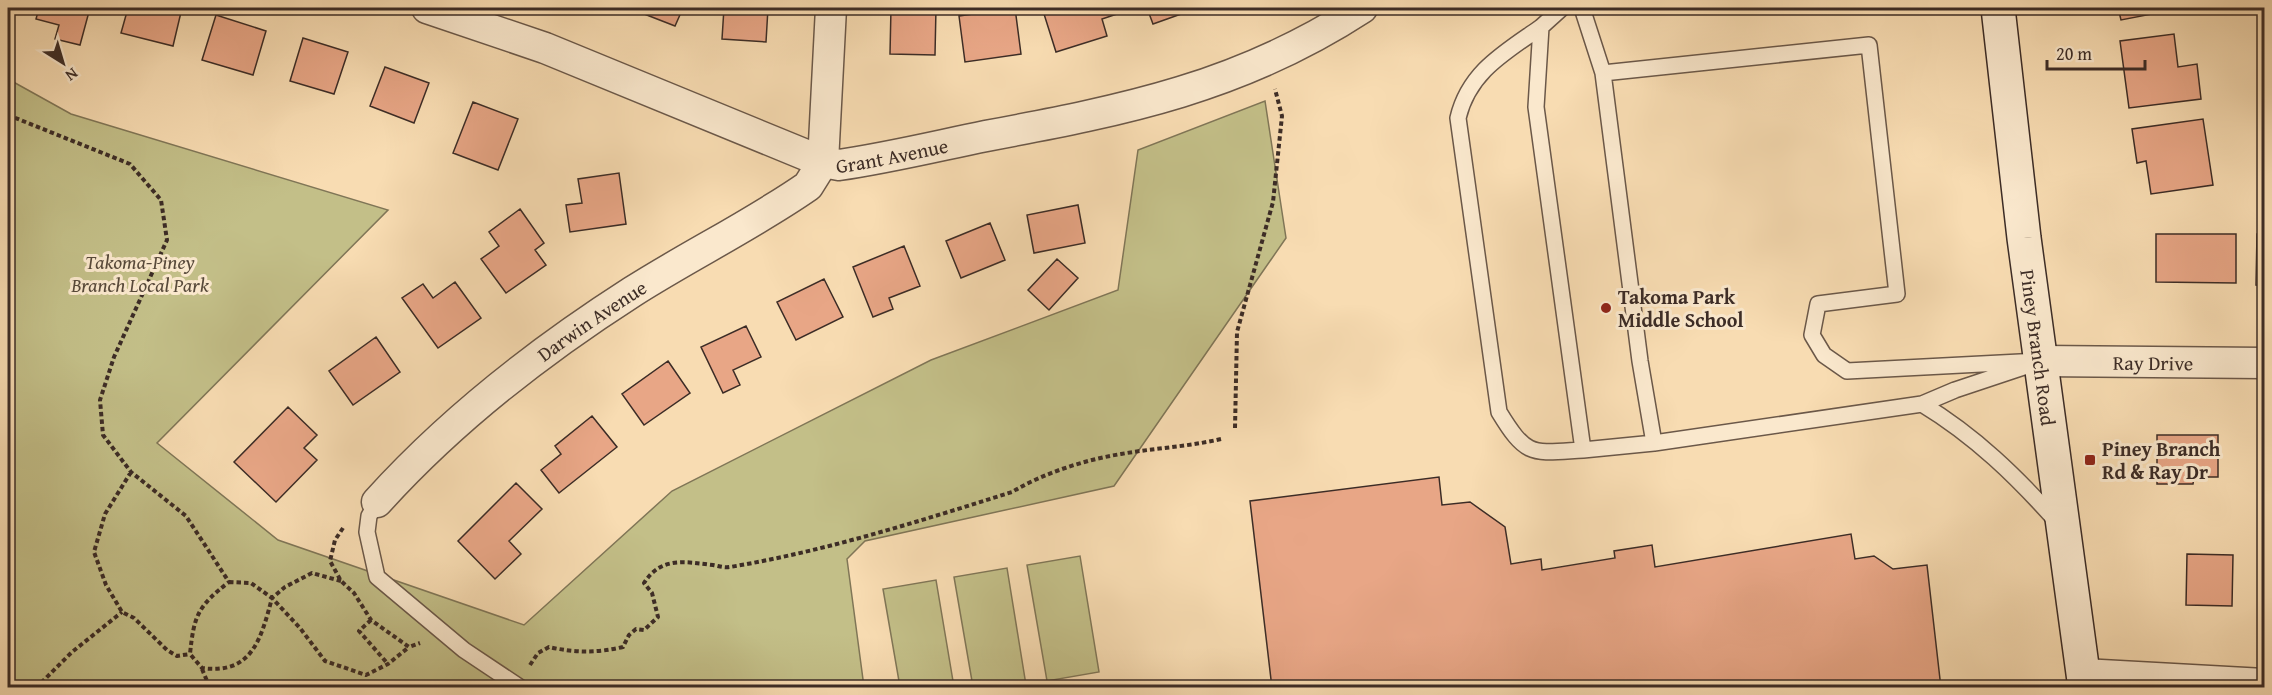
<svg xmlns="http://www.w3.org/2000/svg" width="2272" height="695" font-family="'Gentium Book Plus',serif">
<rect width="100%" height="100%" fill="#f8dcb2"/>
<filter id="stains"><feTurbulence type="fractalNoise" baseFrequency=".00333" numOctaves="4"/><feColorMatrix values="0 0 0 0 .2 0 0 0 0 .09 0 0 0 0 .02 0 0 0 .5 -.17"/></filter>
<radialGradient id="worn" r=".72"><stop offset=".6" stop-color="#630" stop-opacity="0"/><stop offset="1" stop-color="#630" stop-opacity=".3"/></radialGradient>
<path fill="#c3bf88" stroke="#807657" stroke-width="1.5" d="M8 79 71 114 388 210 157 443 278 540 524 625 672 491 931 360 1118 290 1138 150 1265 101 1286 238 1114 486 865 541 847 559 864 687H8Z
M1080 556 1099 672 1047 681 1027 565Z
M1007 568 1026 685 973 687 954 577Z
M936 580 954 687H900L883 589Z"/>
<path fill="#e8a686" stroke="#3c2c26" stroke-width="1.5" d="M39 8H90L80 45 55 39 59 25 36 19Z
M128 8H182L173 46 121 33Z
M635 8H683L675 26 634 10Z
M724 8H768L766 42 722 39Z
M891 8H936L935 55 890 54Z
M1015 8 1021 54 965 62 959 16Z
M1063 8H1118L1120 13 1102 19 1107 36 1056 52 1044 14Z
M1147 8H1198L1153 24Z
M2118 8H2173V10L2121 20Z
M216 15 266 31 253 75 202 60Z
M2174 34 2178 67 2197 64 2201 99 2129 108 2120 41Z
M303 38 348 52 334 94 290 81Z
M385 67 429 83 414 123 370 106Z
M473 102 518 119 498 170 453 153Z
M2203 119 2213 185 2151 194 2146 161 2137 163 2132 129Z
M619 173 626 224 570 232 566 205 582 203 578 179Z
M1078 205 1085 243 1034 253 1027 215Z
M520 209 544 243 535 250 546 265 506 293 481 259 499 246 489 232Z
M990 223 1005 260 961 278 946 241Z
M2156 234H2236V283L2156 282Z
M2257 234H2264V286L2256 285Z
M904 246 920 286 889 298 893 309 873 317 853 267Z
M1057 259 1078 278 1049 310 1028 290Z
M824 279 843 317 796 340 777 302Z
M455 282 481 318 438 348 402 298 423 284 433 298Z
M746 326 761 357 733 370 740 385 723 393 701 347Z
M376 337 400 372 353 405 329 371Z
M668 361 690 393 644 425 622 394Z
M288 407 317 435 304 448 317 460 276 502 234 462Z
M592 416 617 447 559 493 541 470 561 454 555 446Z
M2157 435H2218V477H2194L2193 484H2157Z
M1439 477 1442 505 1470 502 1505 527 1511 564 1541 559 1542 570 1615 558 1614 551 1652 545 1655 567 1851 534 1855 559 1874 556 1893 569 1927 565 1941 688H1272L1250 501Z
M516 483 542 509 509 541 521 554 495 579 458 541Z
M2187 554 2233 555 2232 606 2186 605Z"/>
<g fill="none" stroke-linecap="round" stroke-linejoin="round">
<g stroke="#6b5849" stroke-width="18">
<path id="service" d="M1562 8 1541 27 1536 107 1583 450 1654 443 1922 404C1975 436 2017 477 2057 522
M1582 8 1603 73 1640 361 1654 443
M1541 27C1504 53 1469 72 1458 118L1499 412C1527 458 1532 453 1583 450
M1603 73 1869 45 1897 294 1818 304 1812 335 1824 355 1847 371 2041 361
M1922 404 1955 390 2024 367
M377 502 369 516 367 532 377 577 464 650 521 688"/>
</g>
<g stroke="#6b5849" stroke-width="33">
<g id="minor">
<path id="s1" d="M427 8 545 48 823 162 839 165C888 158 937 146 986 136 1125 110 1241 87 1362 8"/>
<path id="s2" d="M2041 361 2264 363"/>
<path id="s3" d="M377 502C451 420 540 351 632 292 690 255 752 225 808 186L823 162 831 8"/>
<path d="M2083 674 2264 684"/>
</g>
</g>
<g stroke="#3c2c26" stroke-width="36">
<g id="secondary">
<path id="s4" d="M1998 8 2024 238 2085 688"/>
</g>
</g>
<path stroke="#3c2c26" stroke-width="4" stroke-dasharray="4.5 3" stroke-linecap="butt" d="M8 115 130 164 161 200 167 240 114 357 100 400 103 435 131 472 186 516 229 582
M1235 428 1237 332 1273 202 1282 116 1275 89
M131 472 105 514 94 552 106 585 122 612 134 618 167 650 177 656 190 654
M343 528 335 540 330 561 341 581 354 593 371 620 409 647 420 643
M341 581 312 573 285 587 272 598 300 628 325 661 366 675 388 664 409 647
M229 582 251 583 272 598C261 639 252 675 202 668L190 654C194 615 198 606 229 582Z
M371 620 359 631 388 664
M530 665 538 653 549 647C575 653 597 653 623 647L629 635 636 629 644 630 658 617 652 593 644 583C661 556 686 562 713 565 719 566 724 568 730 567 826 551 920 521 1012 492 1044 473 1084 460 1121 454 1154 448 1187 447 1221 439
M202 669 210 688
M36 688 72 652 122 612"/>
<use href="#service" stroke="#fae8cd" stroke-width="15"/>
<use href="#minor" stroke="#fae8cd" stroke-width="30"/>
<use href="#secondary" stroke="#fae8cd" stroke-width="33"/>
</g>
<g fill="#8f2418" stroke="#fae8cd" stroke-width="2">
<circle cx="1606" cy="308" r="6"/>
<rect x="2084" y="454" width="12" height="12" rx="3"/>
</g>
<g text-anchor="middle" dominant-baseline="central" stroke-width="6" stroke-linejoin="round" paint-order="stroke">
<g font-size="20" fill="#3c2c26" stroke="#fae8cd">
<text stroke="none"><textPath href="#s1" startOffset="495">Grant Avenue</textPath></text>
<text stroke="none"><textPath href="#s3" startOffset="282">Darwin Avenue</textPath></text>
<text stroke="none"><textPath href="#s4" startOffset="342">Piney Branch Road</textPath></text>
<text stroke="none"><textPath href="#s2" startOffset="112">Ray Drive</textPath></text>
</g>
<g font-size="20" font-style="italic" fill="#57493a" stroke="#fae8cd">
<text x="140" y="261">Takoma-Piney<tspan x="140" dy="23">Branch Local Park</tspan></text>
</g>
<g font-size="20" font-weight="bold" fill="#3c2c26" stroke="#fae8cd" text-anchor="start">
<text x="1618" y="296">Takoma Park<tspan x="1618" dy="23">Middle School</tspan></text>
<text x="2102" y="448">Piney Branch<tspan x="2102" dy="23">Rd &amp; Ray Dr</tspan></text>
</g>
</g>
<rect width="2272" height="695" fill="none" stroke="#f8dcb2" stroke-width="30"/>
<rect x="9" y="9" width="2254" height="677" fill="none" stroke="#3c2c26" stroke-width="3"/>
<rect x="15" y="15" width="2242" height="665" fill="none" stroke="#3c2c26" stroke-width="1.5"/>
<g transform="translate(63 63) rotate(143)" stroke="#fae8cd" stroke-width="4.5" paint-order="stroke">
<path d="M0-4.5L10 22L0 15L-10 22Z" fill="#3c2c26"/>
<text y="-9" font-size="16" font-weight="bold" text-anchor="middle" fill="#3c2c26">N</text>
</g>
<path d="M2047 60v9h98v-9" fill="none" stroke="#3c2c26" stroke-width="3"/>
<text x="2056" y="60" font-size="18" fill="#3c2c26" stroke="#fae8cd" stroke-width="4.5" paint-order="stroke">20 m</text>
<rect width="100%" height="100%" filter="url(#stains)"/>
<rect width="100%" height="100%" fill="url(#worn)"/>
</svg>
